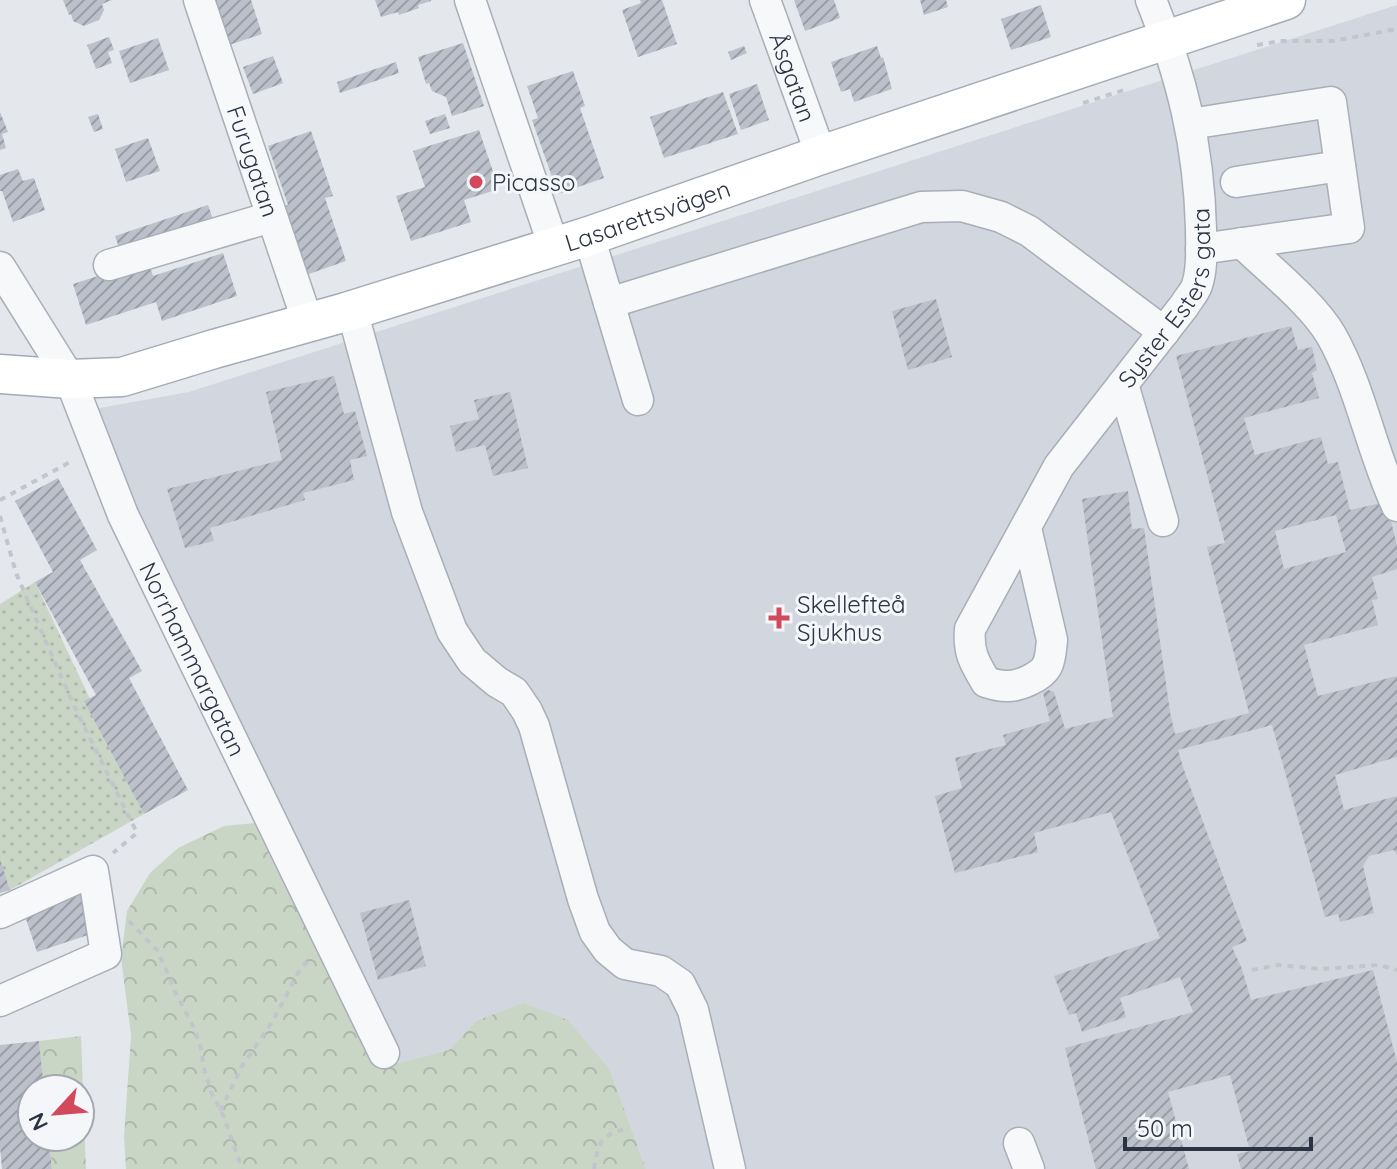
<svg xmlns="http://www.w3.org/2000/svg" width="1397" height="1169" font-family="Quicksand,sans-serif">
<defs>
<pattern id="grass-dots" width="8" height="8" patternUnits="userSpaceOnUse" patternTransform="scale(2)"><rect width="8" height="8" fill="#c9d6c5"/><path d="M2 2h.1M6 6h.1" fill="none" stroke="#adb8ab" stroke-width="1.8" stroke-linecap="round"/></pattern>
<pattern id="forest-crowns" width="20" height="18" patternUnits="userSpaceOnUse" patternTransform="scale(2)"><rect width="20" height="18" fill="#c9d6c5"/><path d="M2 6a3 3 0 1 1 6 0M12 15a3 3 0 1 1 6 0" fill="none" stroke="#adb8ab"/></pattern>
<pattern id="building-hatch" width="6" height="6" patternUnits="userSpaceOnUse" patternTransform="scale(2)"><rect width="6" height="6" fill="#bbc0ca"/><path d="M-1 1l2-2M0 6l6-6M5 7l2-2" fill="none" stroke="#989da6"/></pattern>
</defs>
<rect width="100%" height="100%" fill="#e4e7ec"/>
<path fill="#d2d6de" d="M1397 5V1169H646L610 1070 476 1021 449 1050 378 1068 255 823 66 414 189 392Z"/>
<path fill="url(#grass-dots)" d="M35 582 144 814 10 890 0 861V604Z"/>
<path fill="url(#forest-crowns)" d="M255 823 378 1068 449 1050 476 1021 523 1003 568 1020 610 1070 646 1169H126L124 1137 131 1035 121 958 127 911 150 873 178 848 224 826Z
M81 1036 86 1169H52L48 1137H80V1089H44L39 1041Z"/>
<path fill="url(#building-hatch)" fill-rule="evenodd" d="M63 0H112L102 4 104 10 99 20 84 26 73 21 71 14 69 15Z
M210 0H251L262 34 226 46Z
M375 0H431V1L418 5 419 8 399 15 398 12 381 17Z
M640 0H662L677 44 638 57 622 10 641 3Z
M794 0H834L840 18 805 31Z
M920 0H946L948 7 924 15Z
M1041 5 1051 37 1011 50 1001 19Z
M109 37 114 50 108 52 112 63 96 69 87 45Z
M158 38 169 70 130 83 119 51Z
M463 43 484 106 452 116 446 97 432 91 429 83 426 84 418 57Z
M744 46 747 53 731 60 728 52Z
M877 46 881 58 883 57 892 89 854 102 850 89 841 92 831 62Z
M273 56 283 83 253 94 243 67Z
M396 62 399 73 340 93 337 82Z
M573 71 585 106 580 108 604 178 558 194 532 120 538 118 527 86Z
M757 84 769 120 741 130 729 94Z
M723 92 738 134 664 158 650 117Z
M0 112 8 132 2 134 6 148 0 150Z
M98 114 103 129 94 132 88 117Z
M445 114 450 128 430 134 425 121Z
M479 130 499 189 464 200 471 222 411 241 396 196 425 187 413 151Z
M311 131 333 196 325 198 346 261 303 276 279 208 288 205 268 146Z
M148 138 160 171 126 182 115 149Z
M18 169 23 181 34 178 45 210 13 222 2 191H0V175Z
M208 205 214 222 121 253 115 236Z
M223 253 237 296 162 321 156 302 86 325 73 284 148 260 153 276Z
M936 299 952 357 908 370 892 311Z
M1291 326 1298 350 1312 347 1317 370 1312 373 1319 398 1244 418 1255 455 1321 437 1328 464 1338 462 1350 510 1386 502 1397 545V569L1372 577 1378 599 1372 600 1378 625 1304 645 1318 696 1397 676V757L1335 775 1344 810 1397 796V855L1394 850 1369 856 1363 866 1374 913 1340 922 1338 914 1325 917 1272 725 1178 750 1184 770 1247 941 1232 947 1242 969 1251 1000 1373 970 1397 1062V1169H1241L1237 1154 1250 1151 1230 1075 1168 1092 1189 1169H1096L1065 1048 1193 1012 1180 977 1120 998 1126 1017 1082 1032 1076 1013 1069 1015 1054 976 1160 938 1111 812 1034 833 1038 852 955 873 935 796 962 788 955 758 1006 745 1003 735 1050 721 1043 693 1048 690 1054 692 1065 729 1113 717 1082 499 1128 491 1132 529 1144 528 1170 712 1175 734 1249 713 1207 547 1225 543 1176 356ZM1336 515 1346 552 1284 569 1275 531Z
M334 376 344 414 355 411 367 456 350 460 354 480 303 493 305 500 210 528 214 541 185 548 167 489 282 460 266 392Z
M510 392 528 468 493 476 485 445 456 452 450 426 479 419 474 400Z
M58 478 97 550 80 560 142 671 129 678 188 790 144 814 84 701 96 695 35 582 53 572 15 501Z
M0 859 10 890 0 893Z
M81 892 94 933 37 952 23 910Z
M409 900 426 966 378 980 360 913Z
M39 1041 44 1089H32V1137H48L52 1169H2L0 1147V1045Z"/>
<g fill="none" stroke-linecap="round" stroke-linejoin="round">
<g stroke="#a9aeb7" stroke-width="33">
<g id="minor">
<path id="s1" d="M199 0 308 323"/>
<path d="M470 0 554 247"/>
<path id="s2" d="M765 0 821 155"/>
<path d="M1190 124 1331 102 1349 228 1201 249"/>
<path d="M1236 182 1340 166"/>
<path d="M589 236 638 400"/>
<path d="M1242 243C1269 269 1313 304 1331 335 1361 388 1371 451 1397 506"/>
<path d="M109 265 271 217"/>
<path id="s3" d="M0 267 70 379 123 515 384 1053"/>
<path d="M609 303 921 207 962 206 1001 217 1029 231 1164 332"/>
<path d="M352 310 407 512 452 631 472 661 497 682 514 692 527 711 534 726 583 899 595 932 608 950 625 964 661 971 680 984 693 1010 730 1169"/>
<path d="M1123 384 1163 521"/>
<path id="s4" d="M1026 528 1052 640C1051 648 1051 658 1047 666 1041 677 1018 687 1006 686 999 686 992 684 986 682 974 662 968 652 970 629L1059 466 1184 306C1188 299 1195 292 1197 285 1203 268 1201 247 1201 229 1199 146 1182 77 1151 0"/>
<path d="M0 913 93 871 106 954 0 1001"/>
<path d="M1019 1143 1029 1169"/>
</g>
</g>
<g stroke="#a3abb8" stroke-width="41">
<g id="major">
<path id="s5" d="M0 374 70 379 122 377 214 349 346 312 589 236 821 155 1286 0"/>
</g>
</g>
<path stroke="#c2c5cb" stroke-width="4" stroke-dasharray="6 6" stroke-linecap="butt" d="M1257 45 1281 41H1333L1397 29
M1083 103 1124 90
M0 500 72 461
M0 516 16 573 75 708 137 833 113 853
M129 921 157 950 169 976 175 992 195 1030 202 1052 203 1065 211 1092 224 1117 242 1169
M1252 970 1278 965 1321 969 1379 965 1397 970
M220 1111 242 1066 274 1019 300 969 310 959
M594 1169C598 1145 599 1136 624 1129"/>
<use href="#minor" stroke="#f7f8fa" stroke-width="30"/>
<use href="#major" stroke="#fff" stroke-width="38"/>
</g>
<g fill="#d1495b" stroke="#f4f6f9" stroke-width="3">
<circle cx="476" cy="182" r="8"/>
<path d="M775 606h8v8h8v8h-8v8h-8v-8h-8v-8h8z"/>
</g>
<g text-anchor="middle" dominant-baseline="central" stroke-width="6" stroke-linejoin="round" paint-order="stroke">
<g font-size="24" fill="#2b3445" stroke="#f4f6f9">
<text stroke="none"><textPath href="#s2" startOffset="82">Åsgatan</textPath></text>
<text stroke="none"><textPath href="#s1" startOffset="170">Furugatan</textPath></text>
<text stroke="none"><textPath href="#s5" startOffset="672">Lasarettsvägen</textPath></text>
<text stroke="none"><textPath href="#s4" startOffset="656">Syster Esters gata</textPath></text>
<text stroke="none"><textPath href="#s3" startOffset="438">Norrhammargatan</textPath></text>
</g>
<g font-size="24" fill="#2b3445" stroke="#f4f6f9" text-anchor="start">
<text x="492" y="182">Picasso</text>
<text x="797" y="604">Skellefteå<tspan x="797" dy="28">Sjukhus</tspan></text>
</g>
</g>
<g transform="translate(56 1113) rotate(244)"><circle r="38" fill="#f4f6f9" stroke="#a4a8b1" stroke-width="2"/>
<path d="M0-6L14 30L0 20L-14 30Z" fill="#d1495b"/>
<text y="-12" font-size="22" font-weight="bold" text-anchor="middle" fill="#2b3445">N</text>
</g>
<path d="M1125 1137v12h186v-12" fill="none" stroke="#2b3445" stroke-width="4"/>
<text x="1137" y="1137" font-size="24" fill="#2b3445" stroke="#f4f6f9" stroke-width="6" paint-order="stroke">50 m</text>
</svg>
